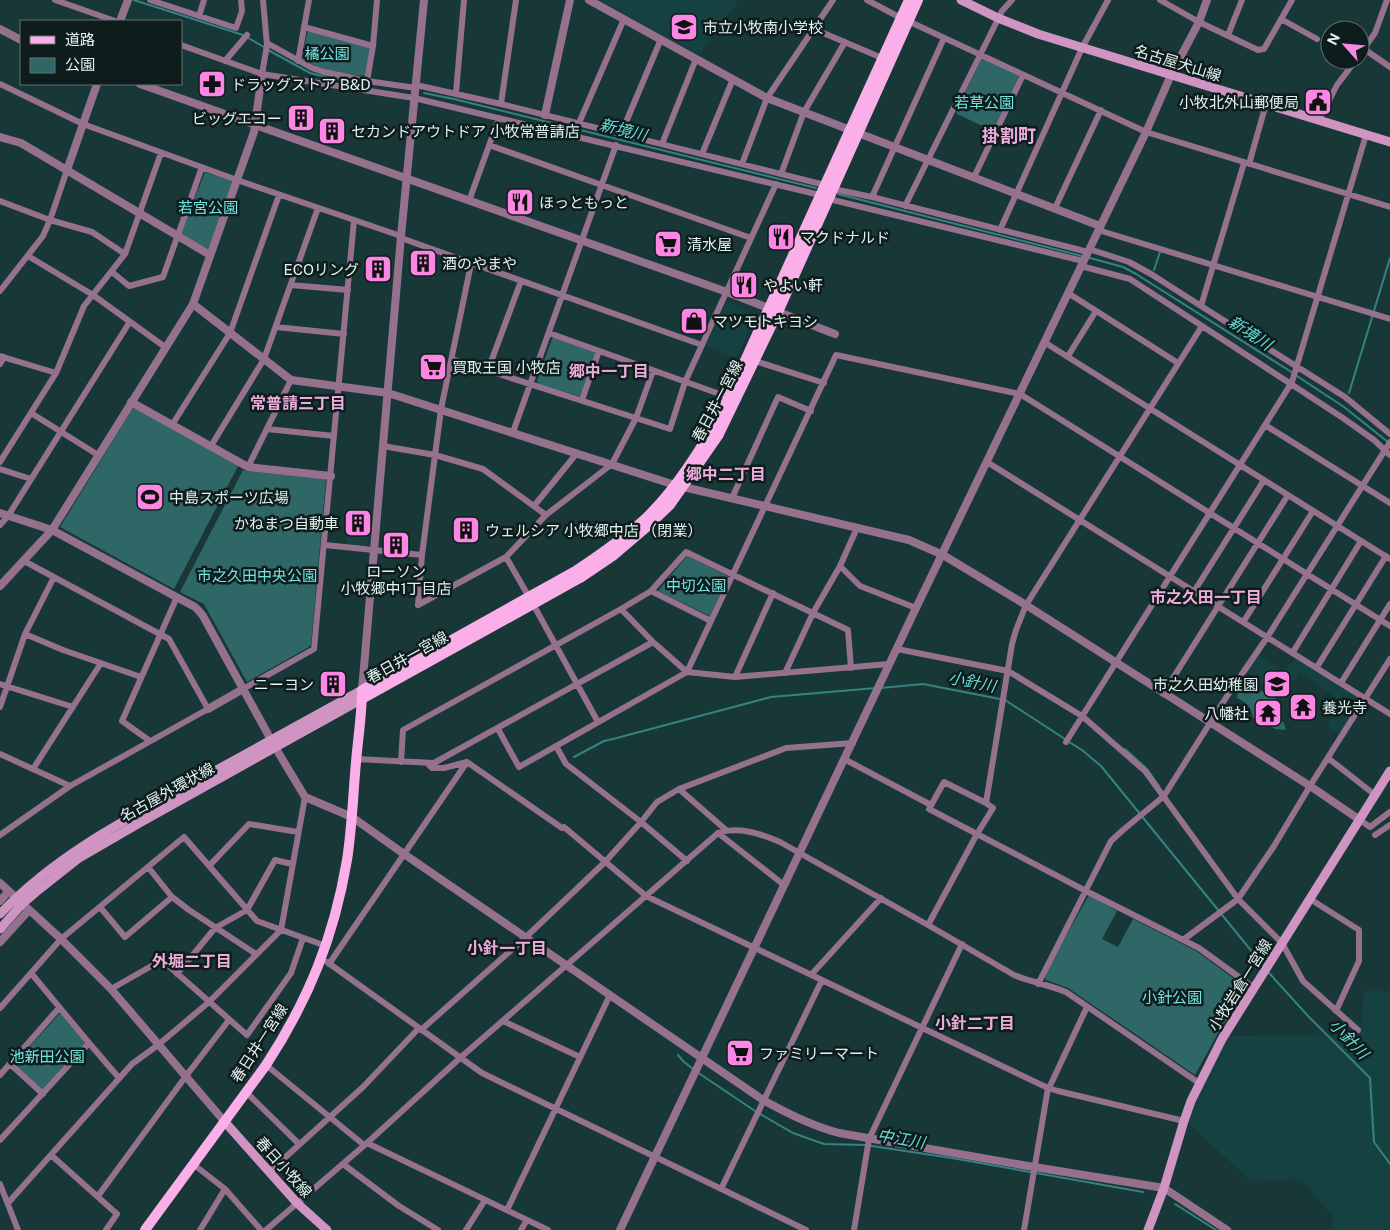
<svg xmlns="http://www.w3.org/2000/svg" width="1390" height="1230" font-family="'Public Sans','Noto Sans JP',sans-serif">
<rect width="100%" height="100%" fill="#183737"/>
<path fill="#164141" d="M599 0H739L699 55Z
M726 302 749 311 753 320 740 351 735 359 706 346Z
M350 515 370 517 367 545 363 547 346 545Z
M1258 654 1284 672 1296 657 1362 698 1340 734 1327 726 1337 711 1331 706 1336 697 1300 672 1281 697 1246 672Z
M1364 991H1390V1230H1331L1333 1217 1301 1179 1250 1181 1187 1121 1216 1057 1229 1036 1350 1035 1360 1033Z"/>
<path fill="#2f6666" d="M309 31 370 47 367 74 364 76C341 73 322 72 302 59L307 33Z
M984 58 1018 75V78L994 129 991 130 957 114 956 111 981 60Z
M205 172 234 182 208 249 181 233Z
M554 337 595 352 596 355 581 395 579 396 538 384 537 381 552 339Z
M135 408 238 466 174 589 60 527 132 409Z
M243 470 246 471 324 479 326 481 311 644 309 647 247 682 204 604 180 592Z
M687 556 728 576 710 616 658 591Z
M1249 678 1256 683 1258 690 1268 693 1276 698 1277 708 1266 704 1263 708 1284 723 1286 730 1275 729 1265 722 1253 718C1250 706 1248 704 1237 698 1238 688 1240 682 1249 678Z
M1089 895 1117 911 1102 939 1118 947 1133 919 1196 951 1244 986 1245 989 1217 1035 1195 1075 1068 988 1046 980 1044 975Z
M59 1014H62L84 1041V1044L43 1089H41L15 1067 14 1064Z"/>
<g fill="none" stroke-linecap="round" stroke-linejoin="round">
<path stroke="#358282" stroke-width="2" d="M134 0 243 35 264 47
M268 50 310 73 327 77 359 82
M424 93 454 99 816 188
M838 194 1082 256
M1090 258 1123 267 1136 274 1293 373
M1154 270 1160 252
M1297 376 1344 407 1388 442
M1349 393 1390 258
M881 688 923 684 1005 700 1065 739
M1069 742 1082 750 1101 766 1262 964
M1125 749 1147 769 1159 786
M574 757 604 741 613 739 771 697 876 688
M1269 973 1308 1016 1370 1078 1374 1142 1390 1164
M678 1055 683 1061 693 1069
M697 1072 755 1111 793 1133 824 1144 865 1145 952 1158 1143 1192
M1175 1204 1216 1230"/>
<path stroke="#96718d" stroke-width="6" d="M55 0 115 21
M150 0 236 28 242 11 241 0
M867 0 901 18
M1160 0 1199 22 1258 50 1264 49 1292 0
M199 16 204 0
M1281 19 1317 39
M908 21 1146 132 1390 207
M304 27 373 46
M814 29 882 58
M1228 35 1242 0
M267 43 312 68 324 72 367 81 416 88
M181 45 262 74 414 98 820 195
M1364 49 1390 67
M1360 54 1375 33 1387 0
M225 61 247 35
M298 61 309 0
M262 74 267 45 263 0
M367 81 373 46 377 0
M0 84 83 124 237 180 401 236
M416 85 501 104 825 185
M456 93 464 0
M501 104 516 0
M1319 120 1337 85 1356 60
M579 123 624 19
M621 134 661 39
M662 144 696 59
M489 145 751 238
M702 154 733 79
M742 164 767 98 833 0
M1249 164 1266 104
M781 174 804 112 845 42
M974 177 1023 75
M833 189 872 197 1088 252
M872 197 944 38
M829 199 1083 261
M0 201 50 220 92 232 125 254
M469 201 499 118
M905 206 1002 11 1012 0
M1055 208 1101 110
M1000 230 1082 48 1108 0
M1098 230 1390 319
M401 238 702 345
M1089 249 1129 262 1151 274 1201 306 1345 397 1390 434
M28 256 93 295 165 347
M1081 266 1130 279 1343 418 1374 440 1390 455
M112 272 129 286 163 277 202 167
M291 285 348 290
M0 291 43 236 50 220 67 170
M1068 293 1178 363
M1201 306 1244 163
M276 327 344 334
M549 333 728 397
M1044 342 1390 559
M0 356 56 373
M1068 356 1096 311
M452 359 670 429 685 382 776 184
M755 361 824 383
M0 364 4 357
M488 370 521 281
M582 400 599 351
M31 413 98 455
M172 425 230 333 279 195
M1265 425 1390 503
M267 429 334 436
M513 432 616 145
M211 446 264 359 318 208
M383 446 435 455 483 469 546 515
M0 462 56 373 84 306 125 254 161 153
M987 462 1390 714
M248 467 291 380
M0 469 31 479
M732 498 778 397 811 411
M534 506 577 453
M0 525 8 516 129 323
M325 545 422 555
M506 557 533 604 598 722
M840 566 860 586 916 608
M1195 590 1264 480
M651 591 711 621
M418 605 422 555 441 409 471 264
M418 605 506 557 546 515 612 464 636 418 653 371
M621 609 653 642 687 672 735 677 889 664
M1244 621 1313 511
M25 634 63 650 141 677
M897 649 1008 671 1082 716 1145 771 1238 899 1282 943 1303 981 1358 1030
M1293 652 1361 541
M1317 667 1386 556
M785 673 813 613 840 566 857 528
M735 677 773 593
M1341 683 1390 604
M0 684 73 707
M243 689 314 649 354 220
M1163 694 1288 495
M0 707 25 634 54 577
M498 729 519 767 687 672 836 355 1020 394 1390 626
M150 741 122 721 177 597
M1066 742 1292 382 1366 135
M556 746 566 764 641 822 687 861
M0 754 70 786
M1328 758 1375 795
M356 759 434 763 653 642
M844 759 931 805
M401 762 403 730 621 609 651 591 686 552 848 630 851 668
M428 764 432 768H444L467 762
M33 769 101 663
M679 789 726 830
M986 803 944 782 929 809 1086 891 1199 948 1254 988
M1360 820 1370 827 1390 812
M718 833 784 885
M0 835 70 786 208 709 169 639 24 561
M1375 835 1390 825
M209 866 249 824 298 832
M148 867 172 897 189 910 256 954
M1310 899 1359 930V961L1336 1011
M100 907 125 937 172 897
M928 925 977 834 993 808 986 803 1012 644 1016 630 1026 605 1202 326
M1183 940 1238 899 1274 846 1310 786 1390 659
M327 962 482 1073 806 1230
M329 964 467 762 562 828 564 827 646 896 1048 1088 1058 1091 1184 1121
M31 973 89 1043 119 1078
M177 974 215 928 247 910 275 860 292 864
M811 975 881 898
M1038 984 1111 841 1123 830 1164 796 1227 696 1268 636 1390 442
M111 989 162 960 247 1035 291 973 303 938
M0 1008 61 939 184 837 257 921 326 946
M503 1021 580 1057
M421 1030 526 937 605 862 641 822 657 802 679 789 786 748 853 743
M10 1064 43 1094
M266 1065 364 1145
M0 1075 59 1008
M1049 1088 1087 1007
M246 1092 299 1144
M0 1140 89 1043
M367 1143 548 1230
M51 1155 117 1214 106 1230
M193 1164 225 1189
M343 1164 399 1206 438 1230
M269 1172 363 1087 419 1028
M0 1184 18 1230
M721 1189 822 980
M98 1196 186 1076 229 1020
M8 1203 132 1064 158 1045 209 1002 281 930 305 797
M507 1210 610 995
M200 1230 225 1189 261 1230
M266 1230 367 1143 460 1058 718 833C738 826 762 834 780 842L928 925 1014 975C1031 982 1049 985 1066 992L1199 1083
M466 1230 485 1200
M521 1230 527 1220
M854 1230 869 1139 962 944
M1024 1230 1048 1088"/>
<path stroke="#96718d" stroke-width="8" d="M589 0 767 98 1100 226
M120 21 128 0
M0 29 21 40
M140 84 727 292 835 334
M545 115 570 0
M0 137 21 143 210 255
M67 170 97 84
M193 304 291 380 388 393 675 485 909 540 943 555 1026 605 1310 786 1360 820
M131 402 248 467 331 476
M0 513 52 530 195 607 199 611 203 616 275 747 305 797 352 817 404 854 763 1100C788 1114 812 1126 839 1133L1034 1167 1164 1188 1227 1230
M0 586 52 530 193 304 254 132 262 74
M362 690 401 236 424 0
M208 709 243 689
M0 883 61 939 111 989 224 1121
M0 901 9 891
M0 942 29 910
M620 1230 916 608 1146 132 1171 75 1199 22 1207 0"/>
<path stroke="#cf94c1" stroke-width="9" d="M961 0 998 18 1038 34 1390 142
M0 914C55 856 123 821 193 783 249 752 306 721 362 690
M0 929 22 904 36 892 79 858 141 822 362 699
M224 1121 297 1203 327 1230
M1148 1230 1164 1188 1184 1121 1191 1101 1222 1039 1390 771"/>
<path stroke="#fbafe9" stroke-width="10" d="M362 699 580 578 614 555 648 526 670 505 718 436 778 312 918 0
M145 1230 266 1065C309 999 334 937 347 860 352 828 353 795 356 762 358 738 362 714 362 690L577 570C601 554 624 538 645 519 677 488 702 448 723 409L909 0"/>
</g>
<defs>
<g id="school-square" transform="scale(1.4375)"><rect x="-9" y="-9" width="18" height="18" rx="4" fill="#fc86e4" stroke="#0f1c1c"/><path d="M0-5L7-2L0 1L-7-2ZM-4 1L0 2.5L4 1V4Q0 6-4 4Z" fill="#111"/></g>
<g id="pharmacy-square" transform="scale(1.4375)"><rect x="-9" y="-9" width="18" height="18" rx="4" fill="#fc86e4" stroke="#0f1c1c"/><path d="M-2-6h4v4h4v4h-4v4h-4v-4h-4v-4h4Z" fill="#111"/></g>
<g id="civic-square" transform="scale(1.4375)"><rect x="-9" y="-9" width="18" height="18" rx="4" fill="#fc86e4" stroke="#0f1c1c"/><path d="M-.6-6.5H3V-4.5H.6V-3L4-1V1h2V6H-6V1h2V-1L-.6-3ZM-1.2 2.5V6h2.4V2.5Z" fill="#111"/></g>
<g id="building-square" transform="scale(1.4375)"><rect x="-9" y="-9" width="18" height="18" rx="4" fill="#fc86e4" stroke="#0f1c1c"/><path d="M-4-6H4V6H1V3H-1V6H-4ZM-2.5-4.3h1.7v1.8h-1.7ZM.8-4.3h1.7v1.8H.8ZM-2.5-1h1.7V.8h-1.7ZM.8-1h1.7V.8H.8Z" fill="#111"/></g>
<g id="restaurant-square" transform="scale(1.4375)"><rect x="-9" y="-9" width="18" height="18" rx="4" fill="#fc86e4" stroke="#0f1c1c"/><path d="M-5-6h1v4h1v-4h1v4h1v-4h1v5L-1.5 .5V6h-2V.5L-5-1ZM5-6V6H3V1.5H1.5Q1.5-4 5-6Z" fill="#111"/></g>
<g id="supermarket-square" transform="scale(1.4375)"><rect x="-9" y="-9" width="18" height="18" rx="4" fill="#fc86e4" stroke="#0f1c1c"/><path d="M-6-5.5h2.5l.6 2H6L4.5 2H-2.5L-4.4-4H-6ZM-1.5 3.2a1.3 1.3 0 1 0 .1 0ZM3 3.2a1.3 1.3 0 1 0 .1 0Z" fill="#111"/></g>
<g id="shop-square" transform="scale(1.4375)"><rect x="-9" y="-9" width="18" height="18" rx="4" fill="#fc86e4" stroke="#0f1c1c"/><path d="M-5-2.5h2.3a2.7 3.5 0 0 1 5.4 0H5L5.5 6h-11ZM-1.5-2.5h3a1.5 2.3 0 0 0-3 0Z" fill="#111"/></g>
<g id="stadium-square" transform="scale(1.4375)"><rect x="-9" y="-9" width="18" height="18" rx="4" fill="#fc86e4" stroke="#0f1c1c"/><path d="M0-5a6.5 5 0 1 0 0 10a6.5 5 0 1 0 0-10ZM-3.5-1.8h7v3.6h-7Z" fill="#111"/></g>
<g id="temple-square" transform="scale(1.4375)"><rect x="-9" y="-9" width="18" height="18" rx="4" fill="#fc86e4" stroke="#0f1c1c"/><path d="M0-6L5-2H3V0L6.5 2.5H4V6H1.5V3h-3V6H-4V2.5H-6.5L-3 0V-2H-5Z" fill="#111"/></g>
</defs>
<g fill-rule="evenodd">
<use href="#school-square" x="684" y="27"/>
<use href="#pharmacy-square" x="212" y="84"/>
<use href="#civic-square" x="1318" y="102"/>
<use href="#building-square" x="301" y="118"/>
<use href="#building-square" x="332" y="131"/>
<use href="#restaurant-square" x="520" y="202"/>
<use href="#restaurant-square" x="781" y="237"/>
<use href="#supermarket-square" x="668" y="244"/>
<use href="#building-square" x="423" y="263"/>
<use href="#building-square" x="378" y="269"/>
<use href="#restaurant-square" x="744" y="285"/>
<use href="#shop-square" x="694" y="321"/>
<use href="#supermarket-square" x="433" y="367"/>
<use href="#stadium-square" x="150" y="497"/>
<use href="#building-square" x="358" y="523"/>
<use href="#building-square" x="466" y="530"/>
<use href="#building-square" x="396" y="545"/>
<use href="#building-square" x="333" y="684"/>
<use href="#school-square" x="1277" y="684"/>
<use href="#temple-square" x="1303" y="707"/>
<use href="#temple-square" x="1268" y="713"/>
<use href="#supermarket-square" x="740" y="1053"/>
</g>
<g text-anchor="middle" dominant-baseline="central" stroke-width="5" stroke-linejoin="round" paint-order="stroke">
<g font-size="15" fill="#e0f2f1" stroke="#0f1c1c" text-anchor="start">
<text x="703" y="27">市立小牧南小学校</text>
<text x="231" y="84">ドラッグストア B&amp;D</text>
<text x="1299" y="102" text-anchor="end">小牧北外山郵便局</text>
<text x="282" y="118" text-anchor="end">ビッグエコー</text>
<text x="351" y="131">セカンドアウトドア 小牧常普請店</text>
<text x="539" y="202">ほっともっと</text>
<text x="800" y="237">マクドナルド</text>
<text x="687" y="244">清水屋</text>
<text x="442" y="263">酒のやまや</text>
<text x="359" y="269" text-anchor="end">ECOリング</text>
<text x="763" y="285">やよい軒</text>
<text x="713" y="321">マツモトキヨシ</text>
<text x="452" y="367">買取王国 小牧店</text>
<text x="169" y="497">中島スポーツ広場</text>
<text x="339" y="523" text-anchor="end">かねまつ自動車</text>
<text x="485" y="530">ウェルシア 小牧郷中店 （閉業）</text>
<text x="396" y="571" text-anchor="middle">ローソン<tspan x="396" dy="17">小牧郷中1丁目店</tspan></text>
<text x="314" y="684" text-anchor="end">ニーヨン</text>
<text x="1258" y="684" text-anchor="end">市之久田幼稚園</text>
<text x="1322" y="707">養光寺</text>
<text x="1249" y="713" text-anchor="end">八幡社</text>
<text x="759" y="1053">ファミリーマート</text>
</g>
<g font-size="15" fill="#71e5e4" stroke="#0f1c1c">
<text x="327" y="53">橘公園</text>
<text x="984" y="102">若草公園</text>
<text x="208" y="207">若宮公園</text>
<text x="257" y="575">市之久田中央公園</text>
<text x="696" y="585">中切公園</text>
<text x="1172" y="997">小針公園</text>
<text x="47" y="1056">池新田公園</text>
</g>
<g font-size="15" fill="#e0f2f1" stroke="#0f1c1c">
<text transform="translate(1178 63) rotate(17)">名古屋犬山線</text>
<text transform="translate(717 401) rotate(-62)">春日井一宮線</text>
<text transform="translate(407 657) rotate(-29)">春日井一宮線</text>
<text transform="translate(167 792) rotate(-29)">名古屋外環状線</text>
<text transform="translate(1240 985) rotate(-58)">小牧岩倉一宮線</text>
<text transform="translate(259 1043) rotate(-57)">春日井一宮線</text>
<text transform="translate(284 1167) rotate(48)">春日小牧線</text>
</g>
<g font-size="16" font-style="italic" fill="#67dbda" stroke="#0f1c1c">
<text transform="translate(623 130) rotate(14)">新境川</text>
<text transform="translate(1250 333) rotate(33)">新境川</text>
<text transform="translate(972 682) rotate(11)">小針川</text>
<text transform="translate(1349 1039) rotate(46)">小針川</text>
<text transform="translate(901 1139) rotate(10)">中江川</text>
</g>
<g font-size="16" font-weight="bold" fill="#edacde" stroke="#0f1c1c">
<text x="609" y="371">郷中一丁目</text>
<text x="298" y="403">常普請三丁目</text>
<text x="726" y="474">郷中二丁目</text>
<text x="1206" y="597">市之久田一丁目</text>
<text x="507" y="948">小針一丁目</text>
<text x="192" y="961">外堀二丁目</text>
<text x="975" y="1023">小針二丁目</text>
</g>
<g font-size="18" font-weight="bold" fill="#edacde" stroke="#0f1c1c">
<text x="1009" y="135">掛割町</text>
</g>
</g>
<rect x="20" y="20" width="162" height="65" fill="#0f1c1c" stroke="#637271"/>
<rect x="30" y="36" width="25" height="8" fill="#fbafe9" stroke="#637271"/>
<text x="65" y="45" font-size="15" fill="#e0f2f1">道路</text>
<rect x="30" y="58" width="25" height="15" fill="#2f6666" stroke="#637271"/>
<text x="65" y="70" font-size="15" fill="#e0f2f1">公園</text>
<g transform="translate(1345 45) rotate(297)"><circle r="24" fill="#0f1c1c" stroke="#637271"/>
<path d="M0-4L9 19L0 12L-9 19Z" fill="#fc86e4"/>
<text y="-8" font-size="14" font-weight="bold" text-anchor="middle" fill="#e0f2f1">N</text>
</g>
</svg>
